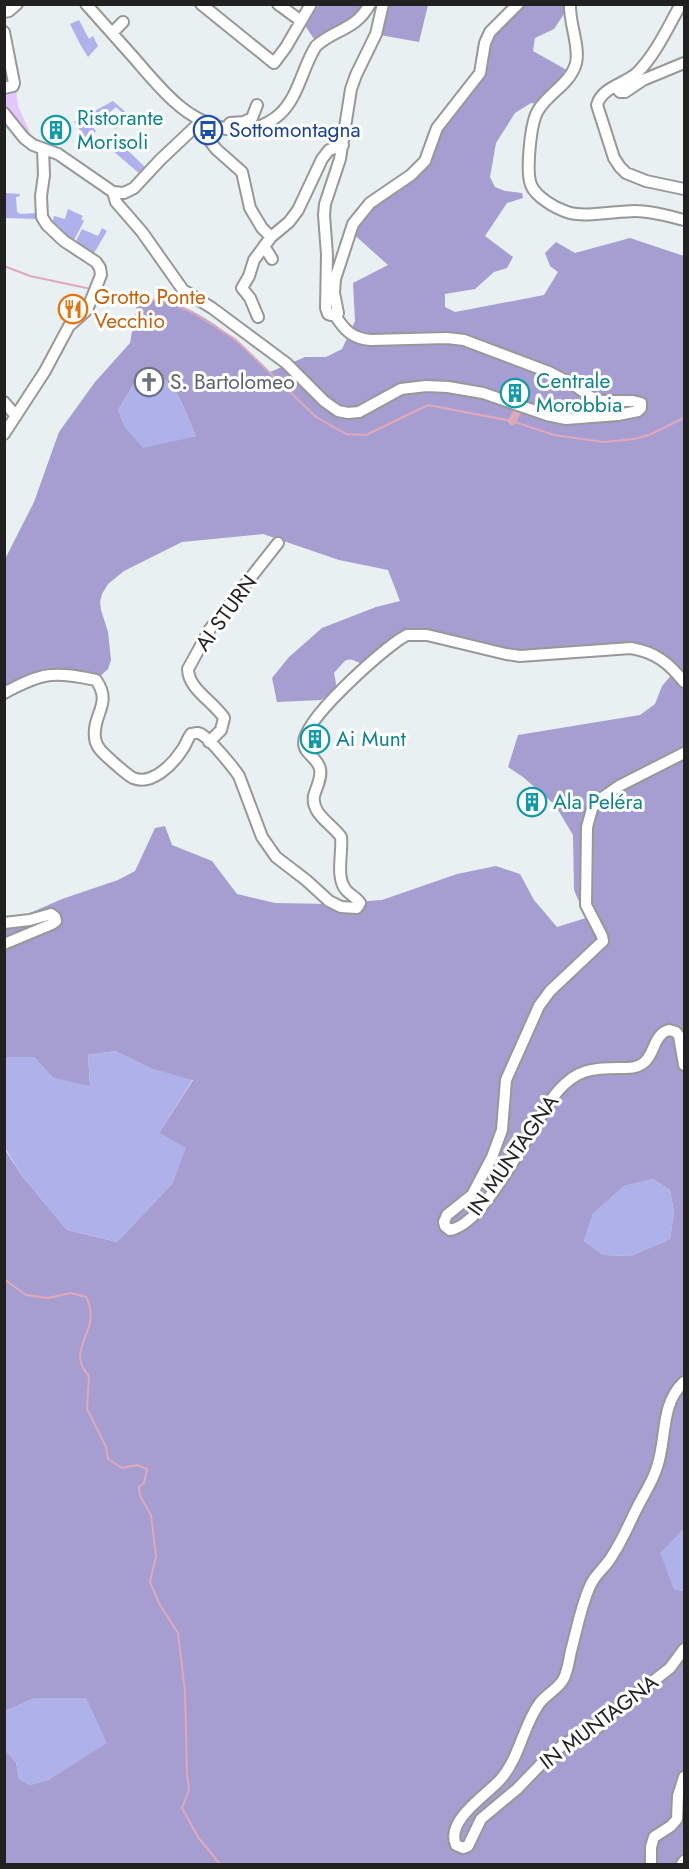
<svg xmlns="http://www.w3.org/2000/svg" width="689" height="1869" font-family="Jost,sans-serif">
<rect width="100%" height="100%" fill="#e8f0f1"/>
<path fill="#afb1eb" d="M79 20 89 39 93 36 98 46 88 57 80 44 70 24Z
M113 101 129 115 116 129 114 127 124 114 116 107 108 114 102 109 89 123 96 131 88 141 74 122Z
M115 132 119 135 116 139 146 168 141 175 105 144Z
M5 193 20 194V196L16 197 17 212 20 214 37 213V219L5 218Z
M68 209 83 216 81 219 84 221 73 242 52 223 54 216 65 219Z
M102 228 107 231 94 253 75 243 82 229 98 236Z
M148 372C177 378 185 413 196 436L143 449 125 427 118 410 136 380Z
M115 1051 152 1069 193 1079 159 1133 187 1148 172 1184 117 1242 67 1230 22 1176 5 1148V1057H34L53 1078 90 1085 88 1055Z
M653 1179 670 1190 674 1213 670 1239 631 1256 603 1255 584 1241 593 1214 624 1186Z
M684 1529V1591L674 1589 659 1553Z
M35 1698H86L108 1743 48 1780 30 1785 19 1779 16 1762 5 1750V1711Z"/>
<path fill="#a69dd0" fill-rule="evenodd" d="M319 5H363L353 17 314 39 304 24Z
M387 5H428L419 42 380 35Z
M518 5H570L554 29 535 38 533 51 572 73 541 105 531 103 515 113 496 143 490 177 495 187 505 191 522 193 523 198 507 203 485 236 513 257 507 268 494 272 475 289 445 294V307L455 312 544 295 558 272 550 266 545 253 556 242 575 253 630 238 684 256V1529L660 1553 674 1589 684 1591V1864H5V1750L16 1762 19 1779 30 1785 48 1780 107 1743 86 1698H35L5 1711 4 1148 22 1176 67 1230 117 1242 172 1184 186 1148 159 1133 193 1080 152 1069 115 1051 88 1055 90 1086 53 1078 34 1057H4L5 924 62 899 118 880 135 871 155 828 165 826 172 845 212 861 237 894 275 903 330 904 382 900 457 874 496 866 520 874 534 900 557 927 586 918 574 890 573 835 555 805 523 777 508 767 518 735 640 715 655 704 662 686 675 671 645 650 520 656 417 634 364 665C345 656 348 658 334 673L337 689 321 700 277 702 272 678 289 657 322 628 376 607 400 601 388 570 339 560 263 534 182 542 124 571 108 584 102 594 100 602 101 610 108 632 111 660 108 669 96 680 47 674 4 693 5 559 34 502 59 432 95 382 130 343 138 299C149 300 161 300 171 303 208 313 243 346 270 372L305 357H326L342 349 355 321 353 283 388 265 350 231 353 224 417 170 434 134 468 91 484 48ZM148 372C177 377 185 413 196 436L143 448 125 427 118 410 136 380ZM653 1179 670 1190 674 1213 670 1239 631 1256 603 1255 584 1241 593 1214 624 1186Z"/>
<path fill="#e3c7fa" d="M16 89 18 106 32 137H29L5 109V91Z"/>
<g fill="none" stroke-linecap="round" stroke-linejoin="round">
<path stroke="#dfa9ba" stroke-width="2" d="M4 266 30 276 91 289
M99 290 170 303 192 312 235 339 316 417 346 434 366 435 428 405 512 421 554 435 604 442 634 439 649 435 684 418
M4 1279 26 1295 48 1298 71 1293 86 1297C104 1331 63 1348 89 1376L87 1409 106 1447 108 1459 122 1468 137 1465 147 1469 144 1483 139 1487 140 1496 151 1515 156 1556 150 1582 160 1605 178 1633 185 1692 187 1774 189 1790 182 1808 198 1837 220 1864"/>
<path stroke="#dfa9ba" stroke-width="8" d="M512 421 517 412"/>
<g stroke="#989898" stroke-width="14">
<path id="minor" d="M86 4C103 23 119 41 135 59 148 74 161 90 176 103 204 128 249 142 280 114 299 96 302 68 316 46 334 29 355 31 370 4
M201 4 274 63 286 47 311 4
M278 4 301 21
M383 4 376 34 356 75 351 89 340 159 325 204 324 215 327 255 326 308 328 314 331 315 338 313 334 293 335 279 353 224 370 203 411 175 425 161 437 128 480 73 485 43 490 32 518 4
M570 4C569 23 580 46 576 63 571 83 549 93 539 109 530 121 526 172 531 185 536 197 555 208 567 212 584 218 616 211 635 211 652 211 668 216 684 220
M681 4C668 27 656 54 637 73 625 84 602 87 597 105L614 158 620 167 626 173 646 181 684 189
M4 12 9 11 17 4
M4 32 14 83 13 86 4 88
M112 33 123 22
M615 86 620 92H625L643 80 684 63
M4 113 24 138 33 145 58 154 113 192 116 202 142 232 183 290 212 308 286 363 324 401 338 411 348 413 359 412 401 389 426 386 448 387 483 393 547 415 566 419 618 415 638 411 641 408V403L633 401H604L595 400 574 385 549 372 464 340 447 338 371 340C353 339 344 330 335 315
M200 120 203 132 216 149 242 172 250 208 262 228 271 237
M226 129 230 123 244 122 252 118 257 105
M113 192 124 193 134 188 160 160 196 126 200 120
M264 246 272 259
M258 317 250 298 242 288 249 276 254 260 271 237 289 222 298 210 322 159 329 150 343 145
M4 402 16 416
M4 434 45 371 69 326 87 310 101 275 100 268 96 262 64 241 47 225 42 217 41 196 44 175 43 149
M4 693C43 672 53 671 96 680 113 704 92 714 95 738 96 749 107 756 114 763 120 768 126 774 133 778 152 786 173 764 182 750 186 745 187 739 191 734 197 733 196 732 201 734 210 739 233 767 239 776L262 837 276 857 306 880 329 901 341 907 357 908 360 903C356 897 350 895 346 890 335 877 343 852 341 837 332 824 311 814 314 796 316 788 322 778 320 769 318 758 304 754 304 743 304 718 379 654 400 639L407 635H427L506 654 520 656 631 648C655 652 669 663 684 682
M209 742 221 730 224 718C214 702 188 689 188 669L210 629 278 543
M684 753 619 786 596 802 592 809 587 827 586 905 602 936 603 941 550 991 539 1006 506 1080 502 1130 492 1157 472 1195 447 1215 444 1222 445 1226 450 1230C488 1223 532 1121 558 1091 577 1069 593 1068 620 1068 627 1068 635 1069 642 1064 655 1056 653 1034 669 1030L676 1032 679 1036 684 1065
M4 923 30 920 51 914 55 917 56 921 52 924 4 944
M684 1382C660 1404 667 1438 657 1467 653 1481 644 1494 637 1508 629 1524 622 1541 612 1556 606 1567 595 1574 590 1586 581 1606 577 1629 571 1651 569 1660 568 1670 564 1678 559 1689 546 1694 539 1704 522 1728 520 1758 499 1781 486 1795 445 1821 456 1845L463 1848 468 1846 481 1819 517 1789 546 1759 564 1744 597 1728 615 1711 670 1668 684 1649
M651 1864V1847L654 1837 671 1826 677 1819 678 1796 684 1777
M682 1864 684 1861"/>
</g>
<use href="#minor" stroke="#fff" stroke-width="10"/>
</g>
<defs>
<g id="building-ring" transform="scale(1.5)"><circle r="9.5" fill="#fff" stroke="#0f9aa8" stroke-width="1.5"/><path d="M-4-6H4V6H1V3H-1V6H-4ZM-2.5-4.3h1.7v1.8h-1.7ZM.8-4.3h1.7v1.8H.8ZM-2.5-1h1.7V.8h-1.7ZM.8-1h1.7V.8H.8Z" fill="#0f9aa8"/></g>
<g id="bus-ring" transform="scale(1.5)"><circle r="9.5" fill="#fff" stroke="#1a4fb4" stroke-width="1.5"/><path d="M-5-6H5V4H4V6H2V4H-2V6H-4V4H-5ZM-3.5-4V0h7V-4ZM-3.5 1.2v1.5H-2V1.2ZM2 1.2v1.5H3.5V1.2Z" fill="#1a4fb4"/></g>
<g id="restaurant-ring" transform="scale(1.5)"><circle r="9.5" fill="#fff" stroke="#e8710a" stroke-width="1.5"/><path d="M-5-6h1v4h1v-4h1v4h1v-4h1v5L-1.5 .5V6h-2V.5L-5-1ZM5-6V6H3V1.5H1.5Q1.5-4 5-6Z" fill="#e8710a"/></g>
<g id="church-ring" transform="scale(1.5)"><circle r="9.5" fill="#fff" stroke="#6b7280" stroke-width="1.5"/><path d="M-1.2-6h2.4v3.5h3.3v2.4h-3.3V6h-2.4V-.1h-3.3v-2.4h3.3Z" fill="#6b7280"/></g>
</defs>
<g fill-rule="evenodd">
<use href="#building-ring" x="56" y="130"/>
<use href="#bus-ring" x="208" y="130"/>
<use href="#restaurant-ring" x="73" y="309"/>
<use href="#church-ring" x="149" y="382"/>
<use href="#building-ring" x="515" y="393"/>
<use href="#building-ring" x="315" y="739"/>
<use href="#building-ring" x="532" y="802"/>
</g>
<g text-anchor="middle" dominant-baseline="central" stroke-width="6" stroke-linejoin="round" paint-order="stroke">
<g font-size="21" fill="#0d838f" stroke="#fff" text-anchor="start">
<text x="77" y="118">Ristorante<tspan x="77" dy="24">Morisoli</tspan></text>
<text x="536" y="381">Centrale<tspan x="536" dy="24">Morobbia</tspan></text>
<text x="336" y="739">Ai Munt</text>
<text x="553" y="802">Ala Peléra</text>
</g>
<g font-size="21" fill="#164399" stroke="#fff" text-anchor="start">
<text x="229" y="130">Sottomontagna</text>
</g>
<g font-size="21" fill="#c56008" stroke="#fff" text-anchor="start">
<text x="94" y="297">Grotto Ponte<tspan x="94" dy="24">Vecchio</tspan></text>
</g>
<g font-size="21" fill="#5b616d" stroke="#fff" text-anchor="start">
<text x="170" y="382">S. Bartolomeo</text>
</g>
<g font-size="21" fill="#212121" stroke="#fff">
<text transform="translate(226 613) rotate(-54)">AI STURN</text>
<text transform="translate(513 1155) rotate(-55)">IN MUNTAGNA</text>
<text transform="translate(599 1722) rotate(-37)">IN MUNTAGNA</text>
</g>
</g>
<rect width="689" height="1869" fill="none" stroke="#212121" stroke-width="12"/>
</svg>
